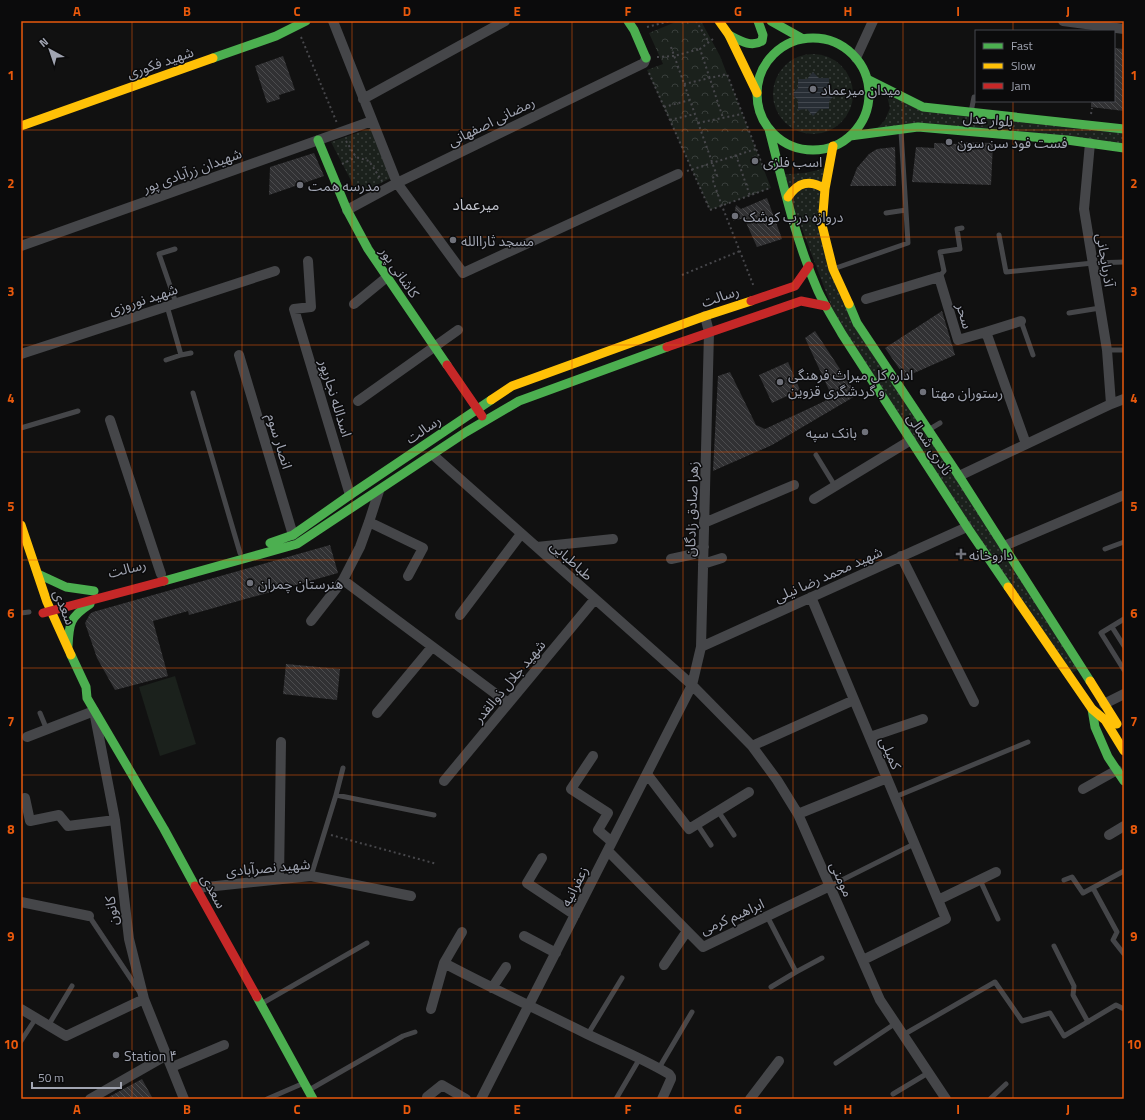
<svg xmlns="http://www.w3.org/2000/svg" width="1145" height="1120" font-family="'Titillium Web','Noto Sans Arabic',sans-serif">
<defs>
<pattern id="grass-dots" width="8" height="8" patternUnits="userSpaceOnUse"><rect width="8" height="8" fill="#1b211c"/><path d="M2 2h.1M6 6h.1" fill="none" stroke="#393e3b" stroke-width="1.8" stroke-linecap="round"/></pattern>
<pattern id="park-crowns" width="20" height="18" patternUnits="userSpaceOnUse"><rect width="20" height="18" fill="#1b211c"/><path d="M2 6a3 3 0 1 1 6 0M12 15a3 3 0 1 1 6 0" fill="none" stroke="#393e3b"/></pattern>
<pattern id="water-rules" width="6" height="5" patternUnits="userSpaceOnUse"><rect width="6" height="5" fill="#272d34"/><path d="M0 2.5h6" fill="none" stroke="#43484f"/></pattern>
<pattern id="building-back-hatch" width="6" height="6" patternUnits="userSpaceOnUse"><rect width="6" height="6" fill="#313133"/><path d="M-1 5l2 2M0 0l6 6M5-1l2 2" fill="none" stroke="#4c4c4e"/></pattern>
</defs>
<rect width="100%" height="100%" fill="#111"/>
<path fill="url(#grass-dots)" d="M773 94a40 40 0 1 1 80 0a40 40 0 1 1-80 0Z
M885 88 923 107 1124 129V148L918 127 873 133 885 120 890 108Z
M371 128 391 178 358 194 331 142Z
M830 166 822 225 857 323 1081 668 1068 675 842 334 781 174C800 174 812 173 830 166Z"/>
<path fill="url(#park-crowns)" d="M678 21H701L720 56 771 188 710 210 647 70 663 64 649 33Z"/>
<path fill="#1b211c" d="M175 676 196 744 160 756 139 687Z"/>
<path fill="url(#water-rules)" d="M813 72 819 78H829V87L836 94 829 101V109H820L813 116 807 109 798 110V100L792 94 798 88V79H807Z"/>
<path fill="url(#building-back-hatch)" d="M1114 48 1124 49V111L1091 107V101H1114Z
M283 56 295 90 279 95 280 99 267 103 255 66Z
M958 142 993 143 991 185 912 182 916 147 934 148V143L958 144Z
M895 147 896 186H850L857 168 869 154 877 149Z
M314 153 324 176 269 195 270 167Z
M767 198 782 239 757 247 744 218 733 221 736 205 741 209Z
M942 311 955 355 905 377 885 348Z
M815 331 857 395 772 445 713 471 718 376 730 372 756 425 765 429 825 401 829 390 805 338Z
M788 362 800 390 772 403 759 375Z
M330 545 338 573 189 615 188 611 153 621 168 676 115 690 97 658 85 623 90 614 93 612Z
M286 664 340 669 337 700 283 694Z
M142 1079 153 1099H105Z"/>
<g fill="none" stroke-linecap="round" stroke-linejoin="round">
<path stroke="#47474b" stroke-width="2" stroke-dasharray="2 3" stroke-linecap="butt" d="M696 21 709 42
M647 27 671 21
M301 37 337 123
M713 39 700 49 723 118
M671 47 717 176 712 178 722 206 754 287
M657 57 674 56 700 49
M649 73 710 210 770 188
M684 84 727 74 765 172
M664 107 690 100
M1091 114 1092 108
M670 120 695 114
M698 123 742 114
M346 141 356 157 369 161 382 181
M736 155 750 196
M342 164 356 157
M687 171 756 149
M682 275 740 251
M331 835 437 864"/>
<path stroke="#454649" stroke-width="5" d="M971 112 974 97
M886 213 906 210
M999 235 1006 272 1093 263 1124 262
M175 249 159 254 176 303
M836 268 908 243 901 131
M939 277 944 271 940 252 960 249 957 229 962 228
M1069 313 1100 308
M1021 321 1033 355
M1107 350H1124
M181 355 191 353
M166 360 181 355 167 306
M193 393 240 553
M21 428 78 411
M930 429 940 423
M816 455 835 486
M1105 549 1124 542
M21 613 29 612
M1124 619 1101 633 1124 670
M1112 627 1124 646
M40 713 47 730
M336 795 343 768
M895 797 1028 742
M718 811 734 835
M697 824 711 845
M311 876 336 795 434 815
M980 880 998 919
M1064 880 1072 877 1083 893 1124 871
M830 886 914 844
M1093 888 1117 932 1113 940 1124 954
M89 916 139 991
M767 916 796 972 771 987
M1054 946 1074 986 1073 995 1088 1022
M796 972 822 958
M261 1004 367 943
M48 1026 72 986
M588 1034 622 978
M903 1035 995 982 1022 1021 1050 1013 1064 1036 1116 1005 1124 1009
M21 1041 36 1018
M836 1063 896 1023
M659 1068 692 1012
M309 1090 403 1036 415 1032
M893 1094 928 1073
M267 1099 304 1083
M616 1099 640 1058
M990 1099 1006 1084"/>
<path stroke="#454649" stroke-width="10" d="M333 21 397 183 463 273 678 174
M1063 21 1124 29
M856 58 873 21
M363 99 505 21
M1090 143 1084 209 1107 350 1111 404
M347 210 397 183 644 63 646 58
M21 246 372 121
M308 261 311 307 294 309 350 495
M866 299 939 277 958 340 986 332 1026 444
M354 304 387 277
M986 332 1021 321
M21 354 275 271
M239 355 293 535
M358 401 458 330
M110 420 161 574
M433 455 692 685 752 746 777 780 798 814 880 1000 946 1099
M959 476 1111 404 1124 399
M814 499 911 440
M369 522 423 548 408 576
M704 523 794 485
M1004 546 1124 495
M537 547 613 539
M901 556 974 702
M671 559 694 554 704 547
M703 564 722 558
M343 580 508 703
M811 597 946 919 863 960
M460 615 521 534
M311 621 343 580 360 547 369 522 379 491
M701 647 967 527
M1104 704 1124 694
M377 713 432 647
M27 737 94 711 115 820 129 939 144 999 184 1099
M870 737 923 719
M752 746 854 700
M593 756 571 789 608 813 598 830 612 842
M647 774 689 829 749 792
M444 781 595 599
M1083 789 1117 770
M25 798 30 821 59 815 68 826 115 820
M798 814 887 778
M1109 835 1124 826
M608 851 703 947 830 886
M542 858 527 883 575 915
M279 879 281 742
M197 888 311 876 411 896
M938 900 996 872
M21 902 89 916
M462 932 444 963C491 988 539 1010 587 1034 614 1047 642 1058 669 1074L671 1077V1079L662 1099
M524 936 556 953
M664 965 687 931
M492 988 506 967
M21 1009 66 1036 144 999
M431 1009 444 963
M172 1067 224 1045
M427 1097 442 1085 466 1099
M90 1099 167 1055
M481 1099 692 685 701 647 709 332 705 316
M750 1099 779 1061"/>
<path stroke="#4caf50" stroke-width="9" d="M628 21 634 30 646 58
M771 21 803 39
M729 35C739 40 751 48 762 41L763 35 758 21
M757 94a56 56 0 1 1 112 0a56 56 0 1 1-112 0Z
M213 58 276 36 306 21
M867 79 923 107 1124 129
M769 129C783 183 795 239 818 291 825 306 834 320 842 334L967 527 1008 587
M850 136 918 127 1067 140 1124 148
M318 140 347 210 368 249 447 365
M849 304 857 323 959 476 1090 681
M270 543 293 535 350 495 491 400
M38 574 66 587 94 591
M164 581 297 544 466 432 519 401 667 347
M68 646C69 623 70 617 90 604
M71 655 86 687 87 698 164 829 195 886
M1092 709 1095 727 1108 757 1124 781
M257 997 313 1099"/>
<path stroke="#ffc107" stroke-width="9" d="M719 21 729 35 757 93
M21 126 213 58
M833 146 825 189 822 225 833 269 849 304
M788 197C798 182 810 179 825 189
M491 400 512 386 705 316 751 301
M21 525 47 602 71 655
M1008 587 1092 709 1105 720 1124 751
M1090 681 1117 724"/>
<path stroke="#c62828" stroke-width="9" d="M751 301 795 286 809 266
M667 347 801 301 826 306
M447 365 482 416
M43 613 164 581
M195 886 257 997"/>
</g>
<path fill="none" stroke="#e8590c" stroke-width="1" stroke-opacity="0.55" d="M132 21V1099M242 21V1099M352 21V1099M462 21V1099M572 21V1099M683 21V1099M793 21V1099M903 21V1099M1013 21V31M1013 101V1099M21 130H1124M21 237H1124M21 345H1124M21 452H1124M21 560H1124M21 668H1124M21 775H1124M21 883H1124M21 990H1124"/>
<g fill="#6f717a" stroke="#0b0b0c" stroke-width="1.5">
<circle cx="813" cy="89" r="4"/>
<circle cx="949" cy="142" r="4"/>
<circle cx="755" cy="161" r="4"/>
<circle cx="300" cy="185" r="4"/>
<circle cx="735" cy="216" r="4"/>
<circle cx="453" cy="240" r="4"/>
<circle cx="780" cy="382" r="4"/>
<circle cx="923" cy="392" r="4"/>
<circle cx="865" cy="432" r="4"/>
<path d="M959 548h4v4h4v4h-4v4h-4v-4h-4v-4h4z"/>
<circle cx="250" cy="583" r="4"/>
<circle cx="116" cy="1055" r="4"/>
</g>
<g text-anchor="middle" dominant-baseline="central" stroke-width="3" stroke-linejoin="round" paint-order="stroke">
<g font-size="14" fill="#a1a5b2" stroke="#0b0b0c">
<text transform="translate(160 62) rotate(-19)">شهید فکوری</text>
<text transform="translate(988 119) rotate(5)">بلوار عدل</text>
<text transform="translate(491 121) rotate(-26)">رمضانی اصفهانی</text>
<text transform="translate(192 170) rotate(-20)">شهیدان زرآبادی پور</text>
<text transform="translate(1106 260) rotate(81)">آذربایجانی</text>
<text transform="translate(400 272) rotate(56)">کاشانی پور</text>
<text transform="translate(720 296) rotate(-19)">رسالت</text>
<text transform="translate(143 299) rotate(-18)">شهید نوروزی</text>
<text transform="translate(965 316) rotate(74)">سحر</text>
<text transform="translate(336 398) rotate(73)">اسدالله نجارپور</text>
<text transform="translate(423 429) rotate(-34)">رسالت</text>
<text transform="translate(280 441) rotate(73)">انصار سوم</text>
<text transform="translate(930 444) rotate(57)">نادری شمالی</text>
<text transform="translate(691 509) rotate(-88)">زهرا صادق زادگان</text>
<text transform="translate(572 560) rotate(42)">طباطبایی</text>
<text transform="translate(127 568) rotate(-14)">رسالت</text>
<text transform="translate(828 574) rotate(-24)">شهید محمد رضا نیلی</text>
<text transform="translate(65 607) rotate(68)">سعدی</text>
<text transform="translate(509 681) rotate(-50)">شهید جلال ذوالقدر</text>
<text transform="translate(891 753) rotate(67)">کمیلی</text>
<text transform="translate(268 867) rotate(-5)">شهید نصرآبادی</text>
<text transform="translate(842 879) rotate(66)">مومنی</text>
<text transform="translate(574 886) rotate(-63)">زعفرانیه</text>
<text transform="translate(214 891) rotate(61)">سعدی</text>
<text transform="translate(111 911) rotate(-97)">کانون</text>
<text transform="translate(732 916) rotate(-24)">ابراهیم کرمی</text>
</g>
<g font-size="14" fill="#a1a5b2" stroke="#0b0b0c" text-anchor="start">
<text x="821" y="89">میدان میرعماد</text>
<text x="957" y="142">فست فود سن سون</text>
<text x="763" y="161">اسب فلزی</text>
<text x="308" y="185">مدرسه همت</text>
<text x="743" y="216">دروازه درب کوشک</text>
<text x="461" y="240">مسجد ثاراالله</text>
<text x="788" y="374">اداره کل میراث فرهنگی<tspan x="788" dy="16">و گردشگری قزوین</tspan></text>
<text x="931" y="392">رستوران مهتا</text>
<text x="857" y="432" text-anchor="end">بانک سپه</text>
<text x="969" y="554">داروخانه</text>
<text x="258" y="583">هنرستان چمران</text>
<text x="124" y="1055">Station ۴</text>
</g>
<g font-size="15" fill="#c2c5ce" stroke="#0b0b0c">
<text x="476" y="204">میرعماد</text>
</g>
</g>
<rect width="1145" height="1120" fill="none" stroke="#0b0b0c" stroke-width="44"/>
<rect x="975" y="30" width="140" height="72" fill="#0b0b0c" stroke="#47494e"/>
<rect x="983" y="43" width="20" height="6" fill="#4caf50" stroke="#47494e"/>
<text x="1011" y="50" font-size="12" fill="#a1a5b2">Fast</text>
<rect x="983" y="63" width="20" height="6" fill="#ffc107" stroke="#47494e"/>
<text x="1011" y="70" font-size="12" fill="#a1a5b2">Slow</text>
<rect x="983" y="83" width="20" height="6" fill="#c62828" stroke="#47494e"/>
<text x="1011" y="90" font-size="12" fill="#a1a5b2">Jam</text>
<g transform="translate(50 50) rotate(320)" stroke="#0b0b0c" stroke-width="3" paint-order="stroke">
<path d="M0-3L7 15L0 10L-7 15Z" fill="#a1a5b2"/>
<text y="-6" font-size="11" font-weight="bold" text-anchor="middle" fill="#a1a5b2">N</text>
</g>
<path d="M32 1082v6h89v-6" fill="none" stroke="#a1a5b2" stroke-width="2"/>
<text x="38" y="1082" font-size="12" fill="#a1a5b2" stroke="#0b0b0c" stroke-width="3" paint-order="stroke">50 m</text>
<rect x="22" y="22" width="1101" height="1076" fill="none" stroke="#e8590c" stroke-width="1.5"/>
<g font-size="13" text-anchor="middle" font-weight="bold" fill="#e8590c">
<text x="77" y="16">A</text>
<text x="187" y="16">B</text>
<text x="297" y="16">C</text>
<text x="407" y="16">D</text>
<text x="517" y="16">E</text>
<text x="628" y="16">F</text>
<text x="738" y="16">G</text>
<text x="848" y="16">H</text>
<text x="958" y="16">I</text>
<text x="1068" y="16">J</text>
<text x="11" y="80">1</text>
<text x="1134" y="80">1</text>
<text x="11" y="188">2</text>
<text x="1134" y="188">2</text>
<text x="11" y="296">3</text>
<text x="1134" y="296">3</text>
<text x="11" y="403">4</text>
<text x="1134" y="403">4</text>
<text x="11" y="511">5</text>
<text x="1134" y="511">5</text>
<text x="11" y="618">6</text>
<text x="1134" y="618">6</text>
<text x="11" y="726">7</text>
<text x="1134" y="726">7</text>
<text x="11" y="834">8</text>
<text x="1134" y="834">8</text>
<text x="11" y="941">9</text>
<text x="1134" y="941">9</text>
<text x="11" y="1049">10</text>
<text x="1134" y="1049">10</text>
<text x="77" y="1114">A</text>
<text x="187" y="1114">B</text>
<text x="297" y="1114">C</text>
<text x="407" y="1114">D</text>
<text x="517" y="1114">E</text>
<text x="628" y="1114">F</text>
<text x="738" y="1114">G</text>
<text x="848" y="1114">H</text>
<text x="958" y="1114">I</text>
<text x="1068" y="1114">J</text>
</g>
</svg>
